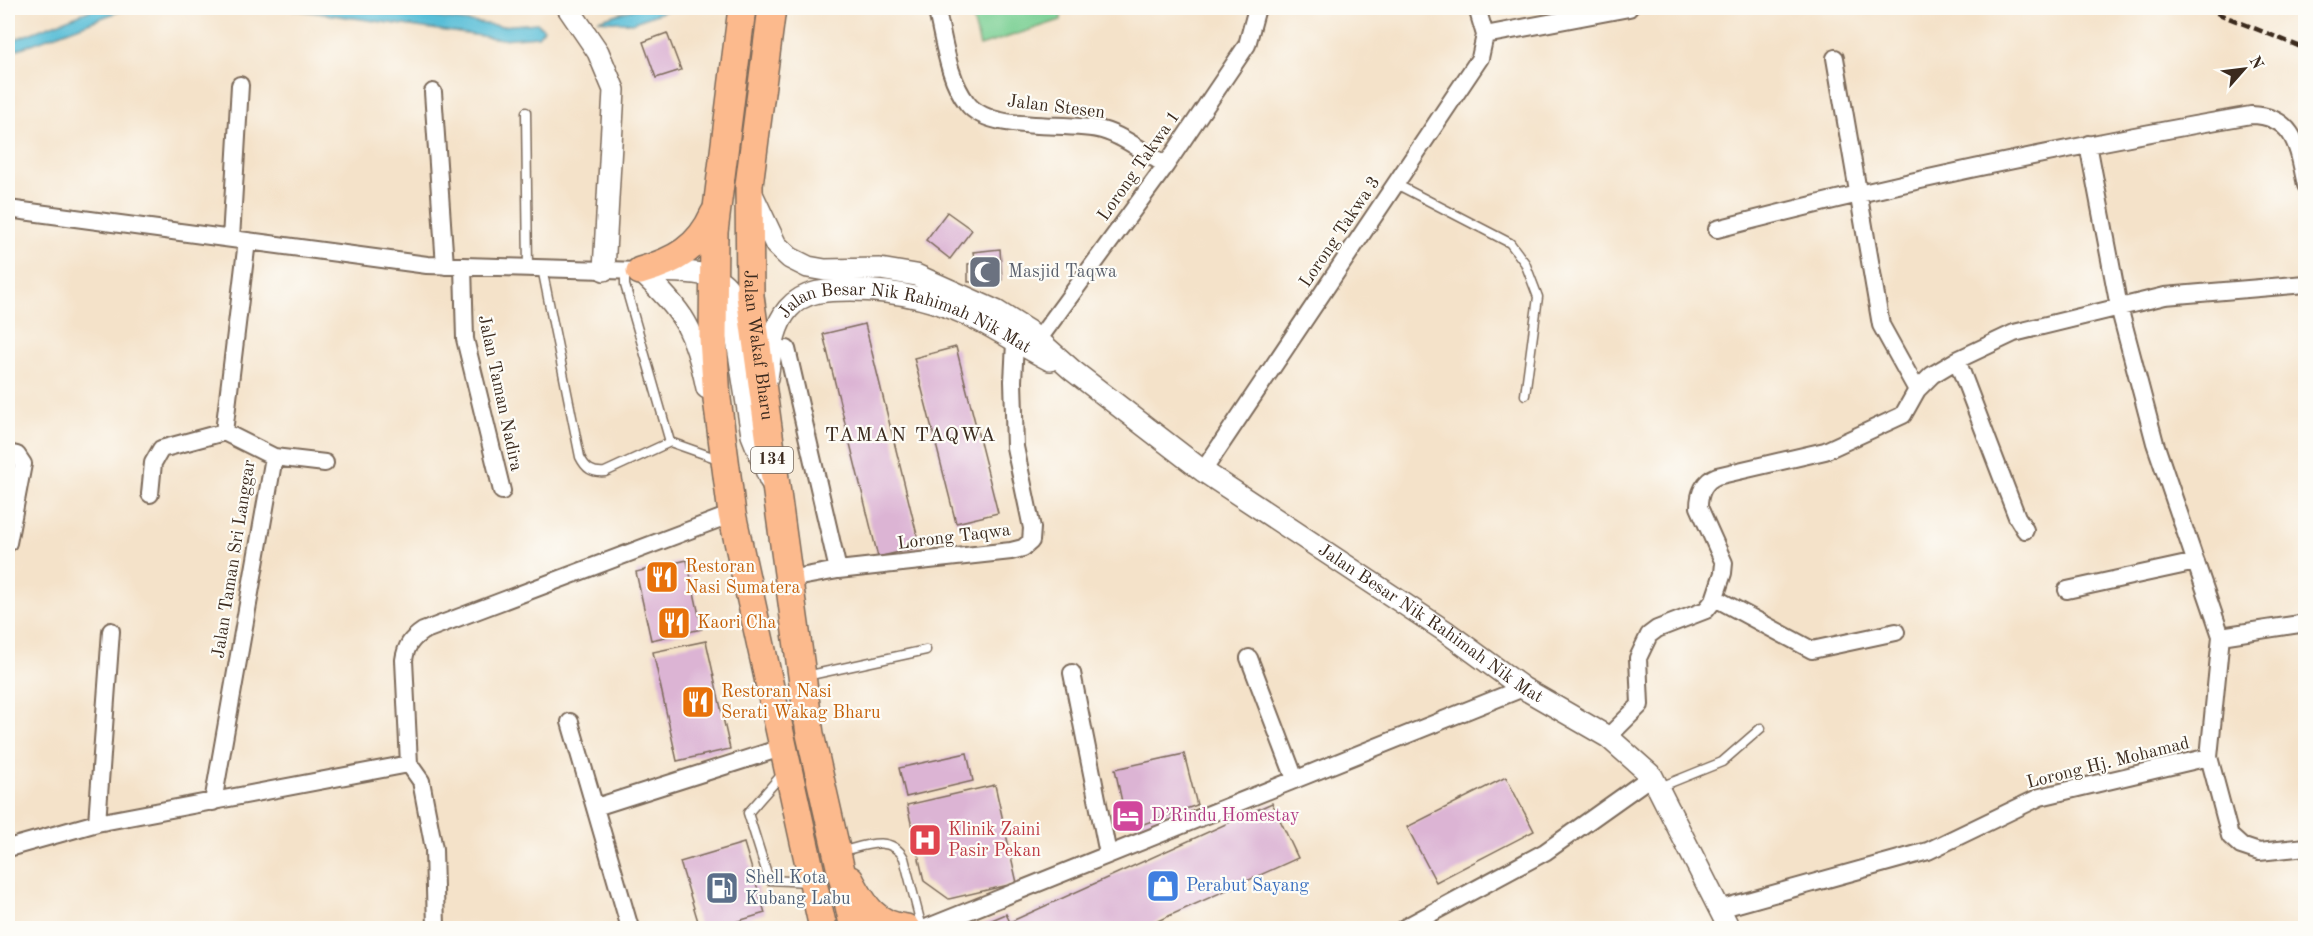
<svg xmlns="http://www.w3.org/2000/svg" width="2313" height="936" font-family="'Old Standard TT',serif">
<rect width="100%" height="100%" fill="#fdfcf7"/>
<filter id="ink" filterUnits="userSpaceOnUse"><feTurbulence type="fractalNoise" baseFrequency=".0167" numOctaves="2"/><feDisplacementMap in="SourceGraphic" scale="12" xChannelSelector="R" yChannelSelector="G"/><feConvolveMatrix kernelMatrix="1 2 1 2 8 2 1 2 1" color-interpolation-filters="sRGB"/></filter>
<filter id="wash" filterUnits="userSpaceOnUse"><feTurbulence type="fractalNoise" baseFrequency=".008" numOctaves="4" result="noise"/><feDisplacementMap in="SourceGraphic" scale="24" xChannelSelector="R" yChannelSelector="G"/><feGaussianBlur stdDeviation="1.35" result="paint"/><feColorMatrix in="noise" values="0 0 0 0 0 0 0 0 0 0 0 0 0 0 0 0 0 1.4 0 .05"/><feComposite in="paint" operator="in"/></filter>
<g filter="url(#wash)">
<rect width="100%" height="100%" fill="#f4e2c9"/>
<path fill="#7bd094" stroke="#5b7d59" stroke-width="1.5" d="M970 8H1062L1061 20 980 46Z"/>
<path fill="#59bed7" stroke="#4a747a" stroke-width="1.5" d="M96 8H128L8 53V42Z
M283 8H365L501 26 537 23 544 29 538 36 502 39Z
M637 8H673L632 23 598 20Z"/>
<g id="blocks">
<path fill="#dcb4d4" d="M667 33 681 70 656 78 643 42Z
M947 212 972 230 950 259 926 240Z
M1000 249 1002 280 968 282V264L975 263 973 252Z
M865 324 920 547 878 557 823 334Z
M956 347 998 513 956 523 914 358Z
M687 560 702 629 651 640 636 572Z
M706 641 730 749 677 761 653 652Z
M967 753 973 781 906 797 899 768Z
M1184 754 1197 805 1138 826 1126 821 1115 769Z
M1506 777 1534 831 1436 882 1407 827Z
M995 785 1017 883 949 899 924 881 907 805Z
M1272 803 1298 858 1142 928H973L1006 914 1010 922Z
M744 843 765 913 715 928H700L680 862Z"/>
</g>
</g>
<g filter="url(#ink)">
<use href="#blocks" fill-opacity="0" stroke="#7c6a5a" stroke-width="1.5"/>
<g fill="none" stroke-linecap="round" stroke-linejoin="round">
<g stroke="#7c6a5a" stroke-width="11">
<path id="service" d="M526 112 528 268
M1396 184 1510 243 1525 263 1538 297 1525 395
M542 268 580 457C586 469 592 473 605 472L670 442
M625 270V285L670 442 721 460
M806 676 926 650
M784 772 748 813 769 880 809 882
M1660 787 1722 762 1761 728
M839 852C862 847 890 833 904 858L922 928"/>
</g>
<g stroke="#7c6a5a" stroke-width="20">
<path id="minor" d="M936 8C944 38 947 77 967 103 990 134 1067 121 1102 130 1124 136 1146 154 1166 165
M1485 35 1629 8
M433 92 445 266
M2088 144 2119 307 2155 443 2221 636
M8 209 427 265 640 271
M1717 229C1893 183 2071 146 2251 115 2296 116 2298 149 2306 185
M231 239 240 85
M463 266 465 339 502 491
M1038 340 1166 165 1247 45 1257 8
M787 349 838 570
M1957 360 2017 517 2025 530
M1917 390 1932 375 1957 360 2014 333 2165 296 2306 284
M8 453 17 455 23 464 8 543
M274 457 325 463
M1203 471 1480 58 1485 35 1477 8
M150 494 153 463 161 449 224 432
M789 579 838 570 1011 551 1023 548 1031 541 1032 528 1015 447 1013 381 1015 343
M2067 590 2196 562
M1715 598 1812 650 1896 632
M1249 658 1295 779
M1072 673 1108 854
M570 722 630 928
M1608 737 1640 705 1638 658 1649 635 1657 629 1706 610 1714 600 1723 573 1724 563 1699 507C1699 493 1704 481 1717 476L1825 451 1903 415 1917 390 1881 325 1835 58
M2209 757 2230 836 2241 846 2259 852 2306 847
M213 802 274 457 224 432 247 241
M596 807 781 748
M97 823 111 631
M8 848 97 823 409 764
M1719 909 1928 851 2040 797 2209 757 2221 636 2306 623
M436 928 434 849 421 781 409 764 404 660C406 646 411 639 423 631L732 514
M926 928 1523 688
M1404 928 1545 852 1652 776"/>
</g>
<g stroke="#7c6a5a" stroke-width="24">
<g id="tertiary">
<path d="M568 8 598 52 614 90 604 270"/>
<path id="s1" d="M752 194 776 245 790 258 808 267 825 270 880 269 916 275 996 311 1028 331 1072 370 1203 471 1445 631 1523 688 1608 737 1652 776 1729 928"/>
<path d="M640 271C684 311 695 330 707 388"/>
<path d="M647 271C672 273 714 267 729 290L752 435 770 480"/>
<path id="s2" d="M767 378C771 355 772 328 788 309 804 290 828 290 851 290 897 290 941 300 982 322 1005 334 1026 348 1050 360"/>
</g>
</g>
<g stroke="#7c6a5a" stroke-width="30">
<g id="primary">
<path d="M742 8 714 232 713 338 717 399 732 514 823 928"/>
<path id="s3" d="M772 8 749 185 750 296 810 734 854 928"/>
<path d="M640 271C675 261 699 248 714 214"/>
<path d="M850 880C864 906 875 925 906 928"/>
</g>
</g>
<use href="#service" stroke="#fff" stroke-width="8"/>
<use href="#minor" stroke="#fff" stroke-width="16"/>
<use href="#tertiary" stroke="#fff" stroke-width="21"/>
<use href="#primary" stroke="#fcba8d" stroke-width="27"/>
<path stroke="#3b2a1e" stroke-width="4.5" stroke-dasharray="9 4.5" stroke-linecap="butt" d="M2204 8 2306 49"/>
</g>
</g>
<defs>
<g id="mosque-square" transform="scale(1.725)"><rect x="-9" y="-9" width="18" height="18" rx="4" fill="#6b7280" stroke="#fdfcf7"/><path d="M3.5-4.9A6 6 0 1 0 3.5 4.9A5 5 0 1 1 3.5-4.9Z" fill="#fff"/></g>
<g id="restaurant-square" transform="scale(1.725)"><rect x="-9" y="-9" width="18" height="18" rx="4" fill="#e8710a" stroke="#fdfcf7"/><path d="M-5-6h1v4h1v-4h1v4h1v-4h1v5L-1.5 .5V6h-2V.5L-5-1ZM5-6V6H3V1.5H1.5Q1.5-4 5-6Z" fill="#fff"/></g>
<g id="hotel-square" transform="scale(1.725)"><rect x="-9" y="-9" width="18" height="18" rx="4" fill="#d1479c" stroke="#fdfcf7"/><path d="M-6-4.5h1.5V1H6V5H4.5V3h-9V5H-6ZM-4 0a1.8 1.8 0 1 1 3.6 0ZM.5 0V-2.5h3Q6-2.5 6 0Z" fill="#fff"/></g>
<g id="hospital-square" transform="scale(1.725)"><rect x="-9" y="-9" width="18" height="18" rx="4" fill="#e0444e" stroke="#fdfcf7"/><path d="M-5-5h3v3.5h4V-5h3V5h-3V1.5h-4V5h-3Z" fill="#fff"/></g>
<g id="shop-square" transform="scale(1.725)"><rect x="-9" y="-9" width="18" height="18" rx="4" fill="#3f7fe0" stroke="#fdfcf7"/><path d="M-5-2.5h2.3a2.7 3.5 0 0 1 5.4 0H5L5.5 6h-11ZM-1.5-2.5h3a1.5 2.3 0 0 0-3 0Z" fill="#fff"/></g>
<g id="fuel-square" transform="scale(1.725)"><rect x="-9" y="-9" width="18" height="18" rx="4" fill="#5c6f8a" stroke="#fdfcf7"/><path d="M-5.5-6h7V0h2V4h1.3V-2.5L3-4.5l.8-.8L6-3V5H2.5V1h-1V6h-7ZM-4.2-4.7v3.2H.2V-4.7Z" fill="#fff"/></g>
</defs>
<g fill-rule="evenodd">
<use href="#mosque-square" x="985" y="272"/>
<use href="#restaurant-square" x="662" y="577"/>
<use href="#restaurant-square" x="674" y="623"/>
<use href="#restaurant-square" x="698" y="702"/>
<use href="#hotel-square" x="1128" y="816"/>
<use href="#hospital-square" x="925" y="840"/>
<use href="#shop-square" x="1163" y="886"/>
<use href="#fuel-square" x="722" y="888"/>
</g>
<g text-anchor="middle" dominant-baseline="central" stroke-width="4.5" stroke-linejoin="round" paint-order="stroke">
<rect fill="#fdfcf7" stroke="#75695f" stroke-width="1.5" x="751" y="447" width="42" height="26" rx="4.5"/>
<g font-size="16" font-weight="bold" fill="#3b2a1e">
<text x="772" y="460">134</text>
</g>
<g font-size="18" fill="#3b2a1e" stroke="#fdfcf7">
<text transform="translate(1056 107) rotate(7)">Jalan Stesen</text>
<text transform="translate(1139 166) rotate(-55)">Lorong Takwa 1</text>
<text transform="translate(1340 232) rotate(-56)">Lorong Takwa 3</text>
<text stroke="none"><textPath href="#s2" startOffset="198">Jalan Besar Nik Rahimah Nik Mat</textPath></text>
<text stroke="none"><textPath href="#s3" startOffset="339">Jalan Wakaf Bharu</textPath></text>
<text transform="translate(500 393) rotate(78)">Jalan Taman Nadira</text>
<text transform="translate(954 537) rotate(-7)">Lorong Taqwa</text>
<text transform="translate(234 559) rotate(-81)">Jalan Taman Sri Langgar</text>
<text stroke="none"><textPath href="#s1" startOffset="828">Jalan Besar Nik Rahimah Nik Mat</textPath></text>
<text transform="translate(2108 763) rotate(-14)">Lorong Hj. Mohamad</text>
</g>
<g font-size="18" fill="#5b616d" stroke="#fdfcf7" text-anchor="start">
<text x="1008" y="272">Masjid Taqwa</text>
</g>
<g font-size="18" fill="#c56008" stroke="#fdfcf7" text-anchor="start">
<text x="685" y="567">Restoran<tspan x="685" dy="21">Nasi Sumatera</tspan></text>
<text x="697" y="623">Kaori Cha</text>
<text x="721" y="692">Restoran Nasi<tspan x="721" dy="21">Serati Wakag Bharu</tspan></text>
</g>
<g font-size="18" fill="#b23c85" stroke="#fdfcf7" text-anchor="start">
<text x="1151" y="816">D’Rindu Homestay</text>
</g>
<g font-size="18" fill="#be3a42" stroke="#fdfcf7" text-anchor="start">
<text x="948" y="830">Klinik Zaini<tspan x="948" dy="21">Pasir Pekan</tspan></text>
</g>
<g font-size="18" fill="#4e5e75" stroke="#fdfcf7" text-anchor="start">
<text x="745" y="878">Shell Kota<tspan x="745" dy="21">Kubang Labu</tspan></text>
</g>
<g font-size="18" fill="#366cbe" stroke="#fdfcf7" text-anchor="start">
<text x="1186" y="886">Perabut Sayang</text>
</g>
<g font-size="20" letter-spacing="1.5" fill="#3b2a1e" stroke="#fdfcf7">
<text x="911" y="436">TAMAN TAQWA</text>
</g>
</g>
<rect width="2313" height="936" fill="none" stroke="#fdfcf7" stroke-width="30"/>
<g transform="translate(2244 69) rotate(62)" stroke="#fdfcf7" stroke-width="4.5" paint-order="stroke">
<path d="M0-4.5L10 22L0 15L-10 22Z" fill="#3b2a1e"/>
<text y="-9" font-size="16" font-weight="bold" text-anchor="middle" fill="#3b2a1e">N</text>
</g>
</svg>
